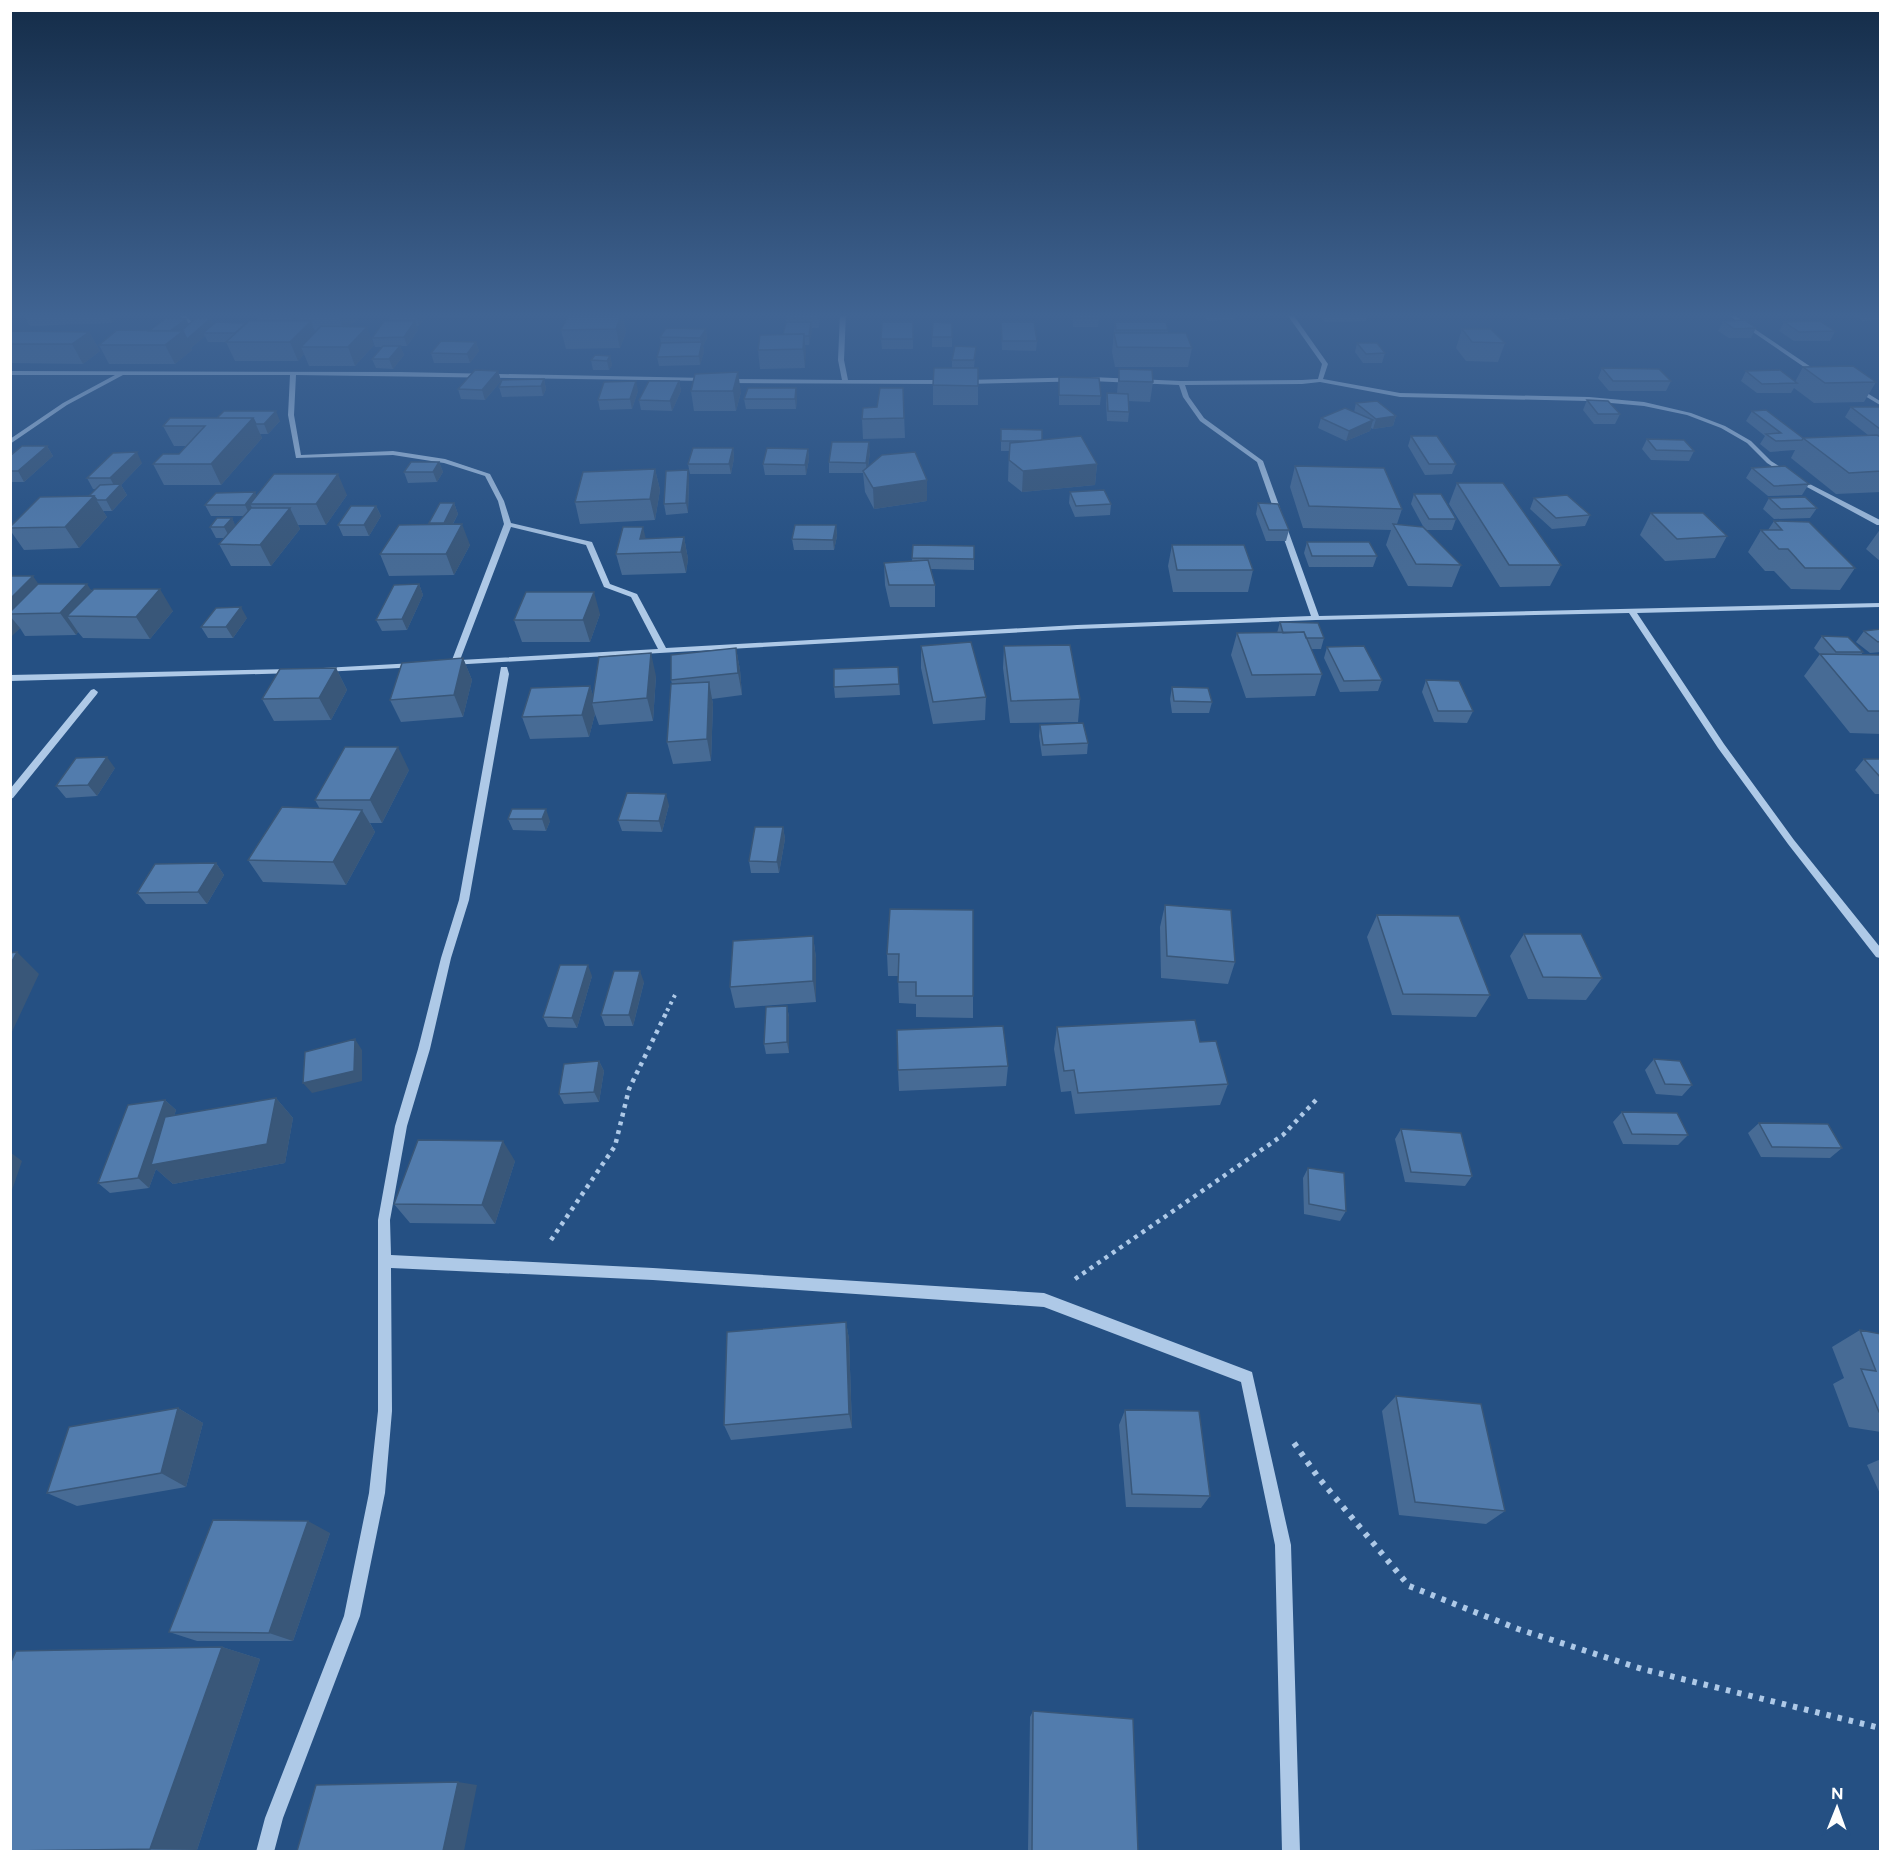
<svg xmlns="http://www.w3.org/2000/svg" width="1891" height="1862" font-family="Figtree,sans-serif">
<rect width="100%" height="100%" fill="#255083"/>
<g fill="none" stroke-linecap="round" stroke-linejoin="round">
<path stroke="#aec9e7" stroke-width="4" stroke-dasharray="3 4.5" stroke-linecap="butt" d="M667 1011 675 995"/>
<path stroke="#aec9e7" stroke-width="4.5" stroke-dasharray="4 5" stroke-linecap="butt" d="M551 1240 615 1146 629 1089 668 1009
M1075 1279 1283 1135 1316 1100"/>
<path stroke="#aec9e7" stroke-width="6" stroke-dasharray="4.5 7" stroke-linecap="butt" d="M1294 1443 1318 1477 1409 1586 1518 1629 1642 1669 1880 1728"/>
<path fill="#aec9e7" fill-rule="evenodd" d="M181 313H187L185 315 191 321V323H187L180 316Z
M840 313H846L844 360 848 380H947L950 382 947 384 726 383 723 381 726 379 842 380 838 360Z
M1286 313H1292L1328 364 1323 379 1400 393 1589 397 1644 402 1691 413 1725 426 1751 441 1771 461 1798 478 1880 520V525H1877L1794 480 1767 463 1747 443 1721 428 1687 415 1644 406 1589 401 1400 397 1320 382 1302 384 1185 385 1189 397 1204 418 1263 461 1319 616 1880 603V607L1637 613 1724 744 1794 840 1880 947V958L1876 957 1788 844 1718 748 1629 613 1316 620 1077 629 451 665 447 663 452 660 504 524 498 501 485 476 444 463 393 455 296 458 288 415 290 375H123L67 405 10 444V439L63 403 115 375H10V371L400 372 707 378 709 379V381L296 375 294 415 301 455 393 451 445 459 490 474 504 501 511 523 592 542 610 584 637 594 666 648 1077 625 1311 616 1257 462 1200 421 1183 397 1179 385 1091 381 966 384 963 382 966 380 1091 377 1181 381 1302 380 1318 379 1322 364ZM511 527 586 545 604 587 631 597 658 649 460 660Z
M1725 313H1731L1811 367 1824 373 1821 375 1807 369Z
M1855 388H1859L1880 401V405L1855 390Z
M415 663 419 665 418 667 323 672 319 670 323 668Z
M501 667H507L509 674 469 900 451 958 430 1049 407 1126 390 1220 391 1255 653 1268 1044 1293 1252 1372 1291 1545 1300 1852H1282L1275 1545 1241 1382 1044 1307 653 1280 391 1268 392 1411 385 1493 360 1616 283 1818 274 1852H256L265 1818 344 1616 369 1493 378 1411V1220L395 1126 418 1049 441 958 459 900Z
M292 669 296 671 295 673 10 681V675Z
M94 689 98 692 97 694 13 798 10 799V789L91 690Z"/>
</g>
<path fill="#476b95" d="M22 313H124L112 323 30 326Z
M255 313H363L349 326 374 345 355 366H309L304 354 298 361H235L226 342H208L205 336 191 348 192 350 175 364H109L99 345 149 331 189 324 211 318 214 324 246 323 258 321Z
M388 313H430L419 326H417L418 330 407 346H400L404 355 393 369 376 368 372 359 382 347H375L372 338 391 321Z
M436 313H467L464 317H437Z
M473 313H507L504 316 473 315Z
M622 313 626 332 620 348 566 349 561 330Z
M787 313H820L819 328H812L809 345H805V368L760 369 758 350 783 334 786 322Z
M1072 313H1098L1099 318 1098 327H1073Z
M1202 313H1235L1234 320 1208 321Z
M1318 313H1368L1366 321 1325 322Z
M1522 313H1572L1569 319 1530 320Z
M1851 313H1881V320L1863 321Z
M1723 321 1756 328 1751 338H1729L1718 331Z
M913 322V349H882L881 339Z
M1001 322 1037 341 1036 351 1002 350Z
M1115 322 1168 330V333L1192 348 1188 367H1115L1112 352Z
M1784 322 1835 331 1830 341H1794L1779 331Z
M952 323V347H932V337Z
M706 329 707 338 703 346 704 352 700 365 659 366 657 357 661 343 660 337Z
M1462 329 1505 343 1498 362 1466 361 1456 348Z
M10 331 89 332 100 351 83 364 10 363Z
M476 342 479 351 470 363H434L431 353Z
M1357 343 1385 353 1382 363H1363L1355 352Z
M976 347 974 368H978V405H933V385L952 368V360Z
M610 356 612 365 609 370H593L591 360Z
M1803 367 1876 382 1864 402 1814 403 1794 388 1791 393H1757L1741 381 1746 371 1795 382Z
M1602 368 1671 381 1666 391H1609L1598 378Z
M1119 369 1153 382 1150 402 1128 401 1129 412 1128 422 1107 421 1106 403 1107 393H1117Z
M498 371 501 381 485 400 461 399 458 389Z
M695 374 741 392 736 411H694L691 391Z
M1059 377 1101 396 1100 405H1059Z
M544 379 546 389 543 396 502 397 499 387Z
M679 381 681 391 672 411 641 410 639 400Z
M903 388 905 438 863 439 862 419Z
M638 391 632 409 600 410 598 400Z
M797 398 796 409H746L744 399Z
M1587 400 1620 414 1615 424H1594L1583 410Z
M1356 403 1396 416 1393 426 1373 429 1371 428 1370 431 1346 441 1318 428 1321 418 1354 412Z
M1851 407H1881V492L1836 494 1791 458 1795 450 1770 452 1760 444 1765 436 1746 421 1752 411 1803 438 1868 435 1845 417Z
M280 421 268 434H260L262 438 221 485H164L153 464 179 454 186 446H174L163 426Z
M1001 429 1042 440 1097 464 1095 485 1022 492 1008 481 1009 451H1001Z
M1411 436 1456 464 1452 474 1425 475 1408 446Z
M1647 439 1694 451 1689 461 1651 460 1642 449Z
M47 446 53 456 24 482H10V456Z
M733 448 734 458 731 474H690L688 464Z
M808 449 809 459 806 475H765L763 464Z
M870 452 868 467 927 480V501L874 509 865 492 863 473H829V462Z
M439 462 443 472 437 482 408 483 404 472Z
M142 463 121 485 127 495 112 511H103L107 517 79 548 24 550 10 530V527L89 496 96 489H93L87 478Z
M1295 466 1402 509 1397 524 1424 528 1411 504 1414 494 1456 519 1452 530H1426L1461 565 1452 587 1408 586 1386 545 1391 530 1303 528 1290 487Z
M1752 468 1809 484 1802 495 1768 496 1746 478Z
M655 469 660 490 655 520 580 524 575 502Z
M689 480 688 513 666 515 664 504Z
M1457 483 1561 565 1550 586 1500 587 1449 504Z
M1070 492 1111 504 1110 515 1075 517 1069 503Z
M347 495 326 525H298L300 529 271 566H231L219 544 225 538H216L210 527 232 518 235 526 244 516H211L205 505 257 496Z
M1534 498 1590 515 1585 526 1552 529 1530 509Z
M1769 498 1817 508 1810 518 1774 519 1763 509Z
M454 503 458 514 453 524 470 545 454 575 389 576 380 554 430 524 429 523Z
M1258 503 1289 530 1286 541H1266L1256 514Z
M376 506 381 516 369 536H343L338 525Z
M1651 513 1727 536 1715 558 1665 561 1640 535Z
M1774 521 1855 568 1840 590 1791 589 1774 571H1765L1748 552 1761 530H1768Z
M836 525 837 536 834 550H794L792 539Z
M1881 528V562L1866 549Z
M684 537 688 559 686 573 622 575 616 554 646 539Z
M1307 542 1377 556 1373 567H1309L1304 553Z
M913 545 974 559V570L931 569 935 585V607H890L885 585 884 563 912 561Z
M1172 545 1253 570 1248 592H1173L1168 566Z
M10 576 38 584 92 590 173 611 150 639 83 638 78 632 76 635 25 636 20 628 10 637Z
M419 584 423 595 407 630 382 631 376 620Z
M600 614 590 642H522L514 620Z
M247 618 233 638H208L201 627Z
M1280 622 1324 638 1321 649H1311L1322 674 1315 696 1246 698 1231 655 1237 633H1277Z
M1881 629V652L1870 653 1856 642 1864 631Z
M1822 636 1863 652 1861 655H1881V734L1850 733 1804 676 1820 654 1814 648Z
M921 646 986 697 985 720 933 724 921 668Z
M1004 646 1080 699 1078 722 1010 723 1003 668Z
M1327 647 1382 680 1378 691 1340 692 1324 658Z
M736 648 740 670 742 695 712 699 713 704 711 761 673 764 667 742 672 684 671 680Z
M463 658 472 680 463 717 401 722 390 700Z
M898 667 900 695 835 698 834 687Z
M336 668 347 690 331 720 274 721 262 699Z
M656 676 653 721 599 725 595 714 589 737 530 739 522 717 590 686 593 696Z
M1426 680 1473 711 1467 723 1434 722 1422 692Z
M1172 687 1212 702 1209 713H1172L1170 699Z
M1040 725 1088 743 1087 754 1042 756 1039 736Z
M1864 759H1881V794H1875L1855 770Z
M115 768 97 796 66 798 56 786Z
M409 770 382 823H370L375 832 346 885 263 882 248 860 320 809 315 800Z
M669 805 662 832 622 831 618 820Z
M512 809 550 821 546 831 513 830 508 819Z
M783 827 785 839 779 873H751L749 861Z
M216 863 224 875 207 904H146L137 893Z
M1165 905 1235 962 1228 984 1161 978 1160 927Z
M890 909 973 996V1018L916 1017V1004L899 1003 898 976H888L887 954Z
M1377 915 1490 995 1476 1017 1392 1015 1367 937Z
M1524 934 1602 978 1586 1000 1528 999 1510 956Z
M813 936 816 958V1002L735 1008 730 987Z
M592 976 577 1028 548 1027 543 1017Z
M644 982 633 1026H605L601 1015Z
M787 1006 789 1017V1053L766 1054 764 1044Z
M1057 1027 1200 1042 1228 1084 1220 1105 1075 1114 1071 1091 1061 1092 1054 1049Z
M1654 1059 1692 1085 1682 1096 1656 1094 1645 1070Z
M599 1061 604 1071 599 1102 564 1104 559 1094Z
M1008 1066 1006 1086 899 1091 898 1070Z
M276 1098 293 1118 285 1163 173 1184 156 1169 149 1188 110 1193 98 1183 165 1100 176 1110 174 1116Z
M1622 1112 1688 1135 1678 1145 1623 1144 1613 1122Z
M1759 1123 1842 1148 1830 1158 1761 1157 1748 1133Z
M1401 1129 1472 1176 1465 1186 1405 1182 1395 1139Z
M515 1161 495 1224 410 1223 394 1204Z
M1308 1168 1346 1211 1340 1221 1304 1214 1303 1178Z
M846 1322 849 1339 852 1428 731 1440 724 1425Z
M1860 1330 1881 1334V1432L1849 1427 1833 1384 1844 1378 1832 1347Z
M1396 1396 1505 1511 1486 1524 1399 1515 1382 1411Z
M178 1408 203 1423 186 1487 77 1506 47 1493Z
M1125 1410 1210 1496 1201 1508 1126 1507 1119 1425Z
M1881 1459V1496L1867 1465Z
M330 1533 293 1641H197L169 1632Z
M222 1647 260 1659 197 1850 118 1851H10V1664Z
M1033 1711 1138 1851H1028L1030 1717Z"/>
<path fill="#395779" d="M106 313H124L112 323Z
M289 313H296L301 325 296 330Z
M337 313H363L344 331Z
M415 313H430L419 326Z
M622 313 626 332 620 348 616 329Z
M211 318 215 328 203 333 205 336 191 348 192 350 175 364 165 345 160 338 186 319 191 328Z
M311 321 318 340 301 347 304 354 298 361 290 342Z
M415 321 418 330 407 346 404 337Z
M811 322 812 331 809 345V336Z
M367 327 374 345 355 366 348 347Z
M706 329 707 338 703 346 704 352 700 365 699 356 701 346 700 338Z
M89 332 100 351 83 364 72 344Z
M804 334 806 353 805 368 803 349Z
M476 342 479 351 470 363 467 354Z
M400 346 404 355 393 369 389 359Z
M610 356 612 365 609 370 607 361Z
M498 371 501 381 485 400 482 390Z
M738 372 741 392 736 411 733 391Z
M544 379 546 389 543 396 541 386Z
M636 381 638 391 632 409 630 399Z
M679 381 681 391 672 411 670 401Z
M796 388 797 398 796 409 795 399Z
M276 411 280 421 268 434 264 424Z
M1396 416 1393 426 1373 429 1376 419Z
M253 418 262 438 221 485 211 464Z
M1373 420 1370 431 1346 441 1349 431Z
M869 442 870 452 867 473 866 463Z
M47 446 53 456 24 482 18 471Z
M733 448 734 458 731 474 729 464Z
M808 449 809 459 806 475 805 465Z
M137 452 142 463 121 485 127 495 112 511 106 500 116 489 110 478Z
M439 462 443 472 437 482 433 472Z
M1097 464 1095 485 1022 492 1023 471Z
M655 469 660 490 655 520 650 499Z
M688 470 689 480 688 513 686 503Z
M338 474 347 495 326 525 316 504Z
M927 480V501L874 509 873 488Z
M255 492 260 503 250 504 254 511 250 516 245 505Z
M94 496 107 517 79 548 65 527Z
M454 503 458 514 448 533 444 523Z
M376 506 381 516 369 536 364 525Z
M290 508 300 529 271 566 260 545Z
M232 518 237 529 230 538 224 527Z
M462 524 470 545 454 575 446 554Z
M836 525 837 536 834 550 833 540Z
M643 527 648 548 640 539Z
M684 537 688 559 686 573 681 552Z
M33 576 48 598 10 614V599Z
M87 584 102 606 67 616 78 632 76 635 60 613Z
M419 584 423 595 407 630 402 619Z
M160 589 173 611 150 639 136 617Z
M594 592 600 614 590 642 583 620Z
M241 607 247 618 233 638 226 627Z
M10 616 20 628 11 637 10 636Z
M736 648 740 670 742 695 738 673Z
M651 653 656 676 653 721 647 698Z
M463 658 472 680 463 717 454 695Z
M336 668 347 690 331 720 319 698Z
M709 682 713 704 711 761 707 739Z
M590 686 595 702 592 703 595 714 589 737 582 715Z
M398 747 409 770 382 823 370 800Z
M107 757 115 768 97 796 88 785Z
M666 794 669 805 662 832 659 821Z
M546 809 550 821 546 831 542 819Z
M362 810 375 832 346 885 333 862Z
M783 827 785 839 779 873 777 862Z
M216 863 224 875 207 904 198 892Z
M813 936 816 958V1002L813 981Z
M17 952 39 974 10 1036V965Z
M588 965 592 976 577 1028 572 1018Z
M640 971 644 982 633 1026 629 1015Z
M787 1006 789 1017V1053L787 1042Z
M355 1039 362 1050V1081L312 1093 303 1083Z
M599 1061 604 1071 599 1102 594 1092Z
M276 1098 293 1118 285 1163 173 1184 156 1169 149 1188 138 1178 165 1100 176 1110 158 1164Z
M503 1141 515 1161 495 1224 482 1205Z
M10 1152 22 1161 10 1196Z
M846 1322 849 1339 852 1428 849 1414Z
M178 1408 203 1423 186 1487 161 1473Z
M308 1521 330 1533 293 1641 269 1633Z
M222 1647 260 1659 197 1850 150 1849Z
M458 1782 477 1785 464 1851H443Z"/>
<path fill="#527cad" stroke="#395779" stroke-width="1.5" d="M622 313 616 329 561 330 569 314Z
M787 313H819L818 319H786Z
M1074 313H1098L1099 318H1074Z
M166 318 186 319 170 331H149Z
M196 318H211L187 339 183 331H181Z
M1745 320 1756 328 1734 329 1723 321Z
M249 321H311L290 342H226Z
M384 321H415L404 337 372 338Z
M1820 321 1835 331 1799 332 1784 322Z
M216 322 246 323 235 333H203Z
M786 322H811L809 336H804V334H783Z
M882 322H913V339H881Z
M933 322 952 323V337H932Z
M1001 322H1034L1037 341H1002Z
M1115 322H1166L1168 330H1116Z
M321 326 367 327 348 347H301Z
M666 328 706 329 700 338 660 337Z
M1462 329H1491L1505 343 1472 342Z
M117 330 183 331 165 345H99Z
M10 331 89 332 72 344H10Z
M1114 333H1186L1192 348 1117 347Z
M804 334 803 349 758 350 760 335Z
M441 341 476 342 467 354 431 353Z
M702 342 699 356 657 357 661 343Z
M1357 343H1377L1385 353 1366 354Z
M383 346H400L389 359H372Z
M955 346 976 347 974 360H952Z
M595 355 610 356 607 361 591 360Z
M1853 366 1876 382 1825 383 1803 367Z
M934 368H978V386L933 385Z
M1602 368 1659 369 1671 381H1613Z
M1119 369 1152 370 1153 382 1119 381Z
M475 370 498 371 482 390 458 389Z
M1780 370 1797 383 1762 384 1746 371Z
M738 372 733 391H691L695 374Z
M1059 377 1099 378 1101 396 1059 395Z
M544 379 541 386 499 387 502 380Z
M636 381 630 399 598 400 604 382Z
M649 381H679L670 401 639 400Z
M748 388H796L795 399H744Z
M880 388H903L904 418 862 419 863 408 877 407Z
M1107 393 1128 394 1129 412 1108 411Z
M1587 400 1608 401 1620 414H1598Z
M1377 401 1396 416 1376 419 1356 403Z
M1851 407H1881V429H1880Z
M1345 408 1373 420 1349 431 1321 418Z
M1766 410 1803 438 1802 440 1776 441 1766 434 1781 433 1752 411Z
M224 411H276L264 424H256L253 418H217Z
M170 418H253L211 464H153L163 454H179L205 426H163Z
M1001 429 1042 430V440L1029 441H1001Z
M1877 435 1881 437V471L1849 473 1803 438Z
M1081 436 1097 464 1023 471 1009 460 1010 443Z
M1411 436H1437L1456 464H1429Z
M1647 439 1684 440 1694 451 1656 450Z
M832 442H869L866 463 829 462Z
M22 446H47L18 471H10V456Z
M693 448H733L729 464H688Z
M767 448 808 449 805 465 763 464Z
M137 452 110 478H87L113 453Z
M915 452 927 480 873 488 863 471 882 455Z
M411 462H439L433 472H404Z
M1295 466 1384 468 1402 509 1309 506Z
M1785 466 1809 484 1774 486 1752 468Z
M655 469 650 499 575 502 583 472Z
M688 470 686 503 664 504 666 471Z
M274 474H338L316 504H250Z
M1457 483H1503L1561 565H1509Z
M121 484 106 500H97L94 496H89L100 485Z
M1104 490 1111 504 1076 506 1070 492Z
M255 492 245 505H205L216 493Z
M1414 494H1441L1456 519H1429Z
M1567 495 1590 515 1556 518 1534 498Z
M94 496 65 527 10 528V527L40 497Z
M1805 497 1817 508 1781 509 1769 498Z
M440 503H454L444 523H429Z
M1258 503 1278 504 1289 530H1269Z
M351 506H376L364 525H338Z
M251 508H290L260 545 219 544Z
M1651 513H1703L1727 536 1677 539Z
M217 518H232L224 527H210Z
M1774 521 1809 522 1855 568H1805L1788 549H1779L1761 530H1782Z
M462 524 446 554H380L399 525Z
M1393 524 1423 527 1461 565 1416 564Z
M795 525H836L833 540 792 539Z
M623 527H643L640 539 684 537 681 552 616 554Z
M1307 542H1369L1377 556H1312Z
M913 545 974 546V559L912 558Z
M1172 545H1244L1253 570H1177Z
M928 560 935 585H889L884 563Z
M10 576H33L10 599Z
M38 584H87L60 613 10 614V612Z
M419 584 402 619 376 620 394 585Z
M94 589H160L136 617 67 616Z
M526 592H594L583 620H514Z
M241 607 226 627H201L216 608Z
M1280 622 1318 623 1324 638H1306L1304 632 1283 633Z
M1881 629V641L1878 642 1864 631Z
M1304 632 1322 674 1252 675 1237 633Z
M1822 636 1848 637 1863 652H1836Z
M971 642 986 697 933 702 921 646Z
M1070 645 1080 699 1011 701 1004 646Z
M1364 646 1382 680 1344 681 1327 647Z
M736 648 738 673 671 680V655Z
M651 653 647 698 592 703 599 657Z
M1820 654 1881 655V711H1868Z
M463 658 454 695 390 700 402 663Z
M898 667 899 684 834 687V669Z
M336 668 319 698 262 699 280 669Z
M1426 680 1459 681 1473 711H1438Z
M709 682 707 739 667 742 671 684Z
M590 686 582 715 522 717 531 688Z
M1172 687 1208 688 1212 702 1174 701Z
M1083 723 1088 743 1043 745 1040 725Z
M345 747H398L370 800H315Z
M107 757 88 785 56 786 76 758Z
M1864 759H1881V778Z
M627 793 666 794 659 821 618 820Z
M282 807 362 810 333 862 248 860Z
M512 809H546L542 819H508Z
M755 827H783L777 862 749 861Z
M216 863 198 892 137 893 155 864Z
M1165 905 1231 910 1235 962 1167 956Z
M890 909 973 910V996H916V982H898L899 954H887Z
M1377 915 1459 916 1490 995 1403 994Z
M1524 934H1581L1602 978 1543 977Z
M813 936V981L730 987 733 941Z
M17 952 10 965V953Z
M560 965H588L572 1018 543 1017Z
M614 971H640L629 1015H601Z
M787 1006V1042L764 1044 766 1007Z
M1195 1020 1200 1042 1216 1041 1228 1084 1078 1093 1074 1070 1064 1071 1057 1027Z
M1003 1026 1008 1066 898 1070 897 1030Z
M355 1039 354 1071 303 1083 305 1052Z
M1654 1059 1680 1061 1692 1085 1665 1084Z
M599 1061 594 1092 559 1094 564 1064Z
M276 1098 267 1144 151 1165 165 1117Z
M165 1100 138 1178 98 1183 128 1105Z
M1622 1112 1677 1113 1688 1135 1632 1134Z
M1759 1123 1828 1124 1842 1148 1772 1147Z
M1401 1129 1461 1133 1472 1176 1411 1172Z
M418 1140 503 1141 482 1205 394 1204Z
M1308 1168 1344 1173 1346 1211 1309 1204Z
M846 1322 849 1414 724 1425 727 1332Z
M1860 1330 1881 1334V1413L1879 1412 1861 1369 1876 1371Z
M1396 1396 1481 1404 1505 1511 1415 1502Z
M178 1408 161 1473 47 1493 69 1427Z
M1125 1410 1199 1411 1210 1496 1132 1494Z
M213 1520 308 1521 269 1633 169 1632Z
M222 1647 150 1849 10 1851V1664L16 1651Z
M1033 1711 1133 1719 1138 1851H1032Z
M458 1782 443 1851H297L316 1785Z"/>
<linearGradient id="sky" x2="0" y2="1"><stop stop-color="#142c48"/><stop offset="0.55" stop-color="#406493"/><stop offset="1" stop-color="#406493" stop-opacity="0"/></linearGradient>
<rect width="1891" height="573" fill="url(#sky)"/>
<rect width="1891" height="1862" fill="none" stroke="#ffffff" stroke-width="24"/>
<g transform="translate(1837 1808) rotate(1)" stroke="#255083" stroke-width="4.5" paint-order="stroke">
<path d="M0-4.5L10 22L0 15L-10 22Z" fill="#ffffff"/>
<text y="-9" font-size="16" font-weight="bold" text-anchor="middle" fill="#ffffff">N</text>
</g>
</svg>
